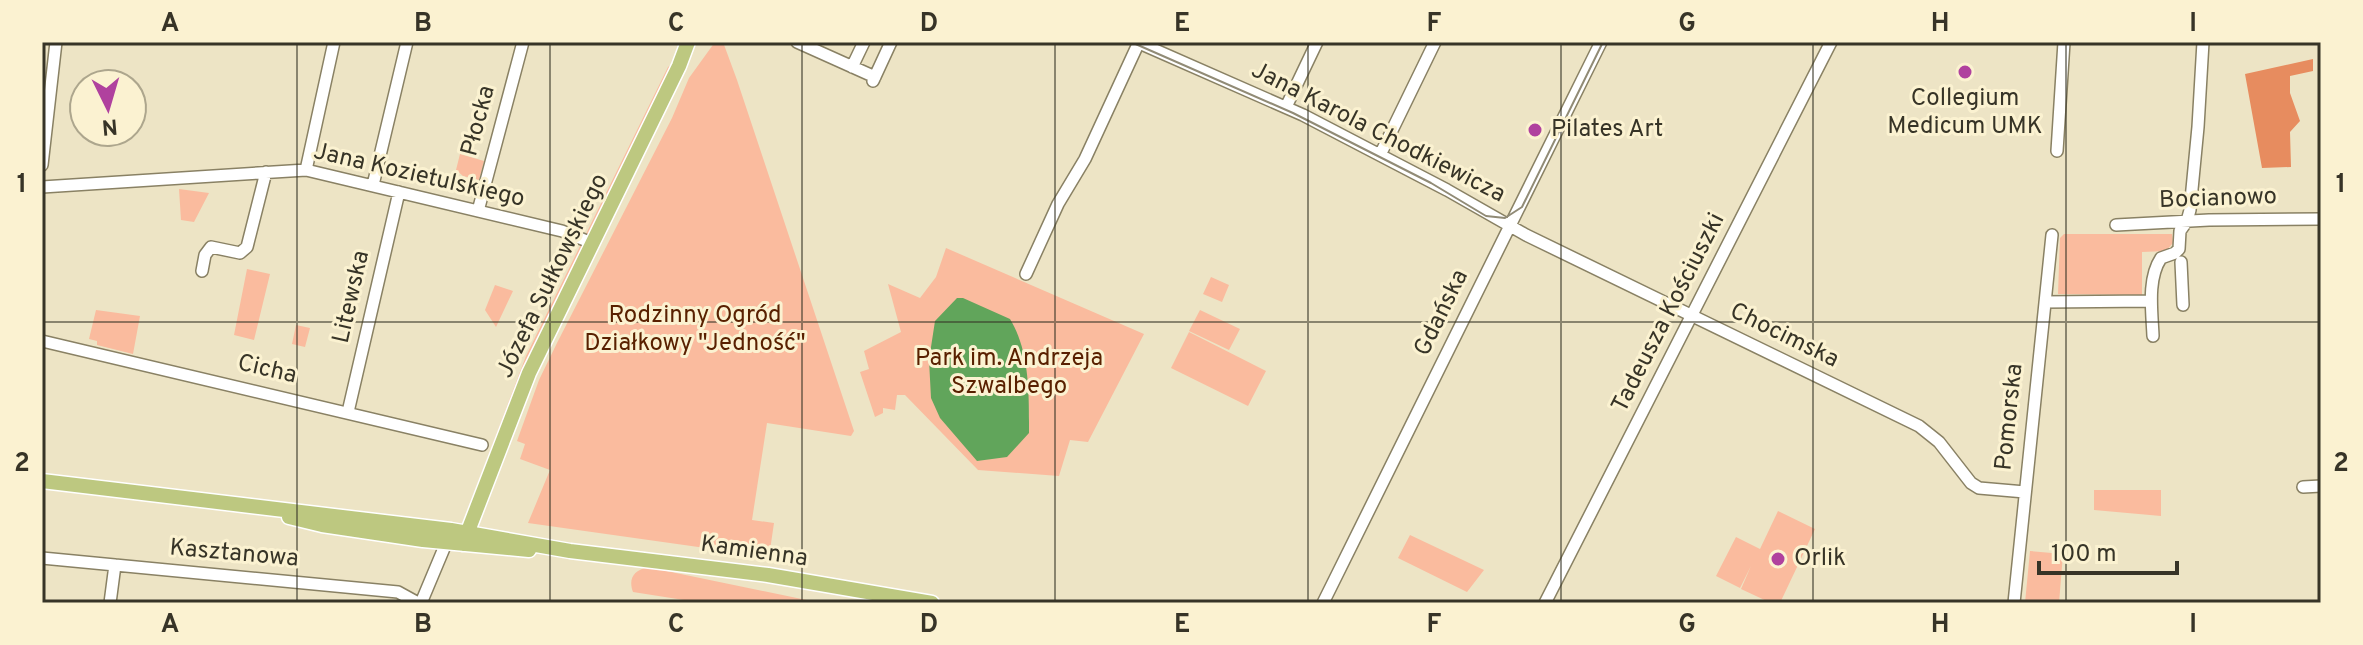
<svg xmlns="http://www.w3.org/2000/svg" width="2363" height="645" font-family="Overpass,sans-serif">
<rect width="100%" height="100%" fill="#ede4c5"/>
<path fill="#fabb9e" d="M715 42H723L737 80 854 431 851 436 767 423 752 520 774 523 769 557 528 523 550 470 520 459 525 444 517 441 539 380 557 343 672 118 689 78Z
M672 64 471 510 468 509 526 356 668 67Z
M460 154 484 161 479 180 463 176 456 170Z
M179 189 209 193 194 222 181 220Z
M2064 234H2172L2173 243 2166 251 2142 252V295L2058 294 2060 238Z
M946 248 1144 334 1088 442 1070 440 1059 476 978 470 905 395H897L895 410 883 408V413L875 417 860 372 869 369 864 351 901 332 888 284 920 298 936 277Z
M247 269 270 274 254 340 234 335Z
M1211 277 1229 285 1222 302 1203 294Z
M495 285 513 291 496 327 485 310Z
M96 310 140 316 133 354 97 345V341L89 339Z
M1200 310 1240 329 1229 350 1189 331Z
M296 325 310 328 305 347 292 344Z
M1189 332 1266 371 1248 406 1171 368Z
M2094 490H2161V516L2094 510Z
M1778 511 1815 529 1780 603H1771L1741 589 1751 566 1740 588 1716 576 1736 537 1760 549Z
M1410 535 1484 570 1467 592 1398 558Z
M2030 551 2063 554 2059 603H2025Z
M647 567 821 603H703L633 592C628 578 634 571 647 567Z"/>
<path fill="#e78c5f" d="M2313 59V71L2290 76V93L2300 121 2290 132 2291 167 2262 168 2245 74Z"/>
<path fill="#61a55b" d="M957 298H963L1010 319C1030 352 1029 394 1029 433L1007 457 977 461 940 418 931 398 929 360 935 321Z"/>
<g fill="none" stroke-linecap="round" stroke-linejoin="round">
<g stroke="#898164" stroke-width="14">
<path id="minor" d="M797 42 875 77
M1137 42 1303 115 1447 190 1526 235 1919 426 1939 442 1971 483 1979 488 2025 492
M852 67 864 42
M873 81 891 42
M1286 107 1317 42
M2057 151 2064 42
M1380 155 1435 42
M42 165 56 42
M306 170 334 42
M373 185 407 42
M42 187 306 170 562 231 592 243
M478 211 523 42
M2116 225 2209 220 2321 219
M2181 262 2183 305
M202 271 205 255 211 247 240 253 247 247 266 172
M1026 274 1058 204 1085 159 1139 42
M2045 302 2151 301
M2153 336C2152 311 2147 279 2161 258L2175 253 2179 249 2180 231 2187 221 2190 210 2198 127 2203 42
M42 341 482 445
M348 412 399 192
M2303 487 2321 486
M42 558 398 592 418 603
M110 603 115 565
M421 603 447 541
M1323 603 1601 42
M1545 603 1831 42
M2014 603 2052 235"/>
</g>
<g stroke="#fff" stroke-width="17">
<path id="major" d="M42 481 451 530 570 551 768 575 932 603
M289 517 322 525 423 540 529 550
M463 544 529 373 679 66 688 42"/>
</g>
<use href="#minor" stroke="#fff" stroke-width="11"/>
<use href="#major" stroke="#bdc880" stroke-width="14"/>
<path stroke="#918b76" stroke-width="2" d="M1131 42 1293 113 1431 183 1486 216 1505 218 1522 207 1603 42"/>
</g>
<path fill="none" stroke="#373427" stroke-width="2" stroke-opacity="0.55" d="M297 42V603M550 42V603M802 42V603M1055 42V603M1308 42V603M1561 42V603M1813 42V603M2066 42V603M42 322H2321"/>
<g fill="#b0419e" stroke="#fbf2d1" stroke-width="3">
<circle cx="1965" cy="72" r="8"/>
<circle cx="1535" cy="130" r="8"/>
<circle cx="1778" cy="559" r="8"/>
</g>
<g text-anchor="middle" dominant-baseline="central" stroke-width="6" stroke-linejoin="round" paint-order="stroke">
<g font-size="24" fill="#373427" stroke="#fbf2d1" text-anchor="start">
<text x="1965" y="99" text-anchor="middle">Collegium<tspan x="1965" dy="28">Medicum UMK</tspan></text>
<text x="1551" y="130">Pilates Art</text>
<text x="1794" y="559">Orlik</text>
</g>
<g font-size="24" fill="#373427" stroke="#fbf2d1">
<text transform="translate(479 121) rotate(-75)">Płocka</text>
<text transform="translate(1378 133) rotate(27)">Jana Karola Chodkiewicza</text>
<text transform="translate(419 176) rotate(13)">Jana Kozietulskiego</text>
<text transform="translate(2218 199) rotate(-2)">Bocianowo</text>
<text transform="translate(553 276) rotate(-64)">Józefa Sułkowskiego</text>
<text transform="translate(352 297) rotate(-77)">Litewska</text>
<text transform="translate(1442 313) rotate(-64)">Gdańska</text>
<text transform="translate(1669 313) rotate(-63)">Tadeusza Kościuszki</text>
<text transform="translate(1784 336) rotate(26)">Chocimska</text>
<text transform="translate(267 370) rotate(13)">Cicha</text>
<text transform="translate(2010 417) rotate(-84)">Pomorska</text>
<text transform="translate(754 552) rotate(8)">Kamienna</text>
<text transform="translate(234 554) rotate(5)">Kasztanowa</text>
</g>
<g font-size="24" fill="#592000" stroke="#fbf2d1">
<text x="695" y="316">Rodzinny Ogród<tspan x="695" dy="28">Działkowy "Jedność"</tspan></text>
<text x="1009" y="359">Park im. Andrzeja<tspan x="1009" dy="28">Szwalbego</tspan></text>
</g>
</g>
<rect width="2363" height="645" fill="none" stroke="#fbf2d1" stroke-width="88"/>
<g transform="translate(108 108) rotate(175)"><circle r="38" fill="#fbf2d1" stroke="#ada68d" stroke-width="2"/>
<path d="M0-6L14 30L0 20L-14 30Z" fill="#b0419e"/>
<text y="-12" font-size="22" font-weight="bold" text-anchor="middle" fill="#373427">N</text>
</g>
<path d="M2039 561v12h138v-12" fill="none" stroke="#373427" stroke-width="4"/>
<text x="2051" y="561" font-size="24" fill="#373427" stroke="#fbf2d1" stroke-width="6" paint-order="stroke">100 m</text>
<rect x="44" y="44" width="2275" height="557" fill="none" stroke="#373427" stroke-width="3"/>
<g font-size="26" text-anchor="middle" font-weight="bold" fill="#373427">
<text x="170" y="31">A</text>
<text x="423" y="31">B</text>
<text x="676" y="31">C</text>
<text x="929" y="31">D</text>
<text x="1182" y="31">E</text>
<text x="1434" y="31">F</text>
<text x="1687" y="31">G</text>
<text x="1940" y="31">H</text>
<text x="2193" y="31">I</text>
<text x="22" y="192">1</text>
<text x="2341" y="192">1</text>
<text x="22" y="471">2</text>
<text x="2341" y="471">2</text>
<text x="170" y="632">A</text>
<text x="423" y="632">B</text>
<text x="676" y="632">C</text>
<text x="929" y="632">D</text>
<text x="1182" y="632">E</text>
<text x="1434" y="632">F</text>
<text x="1687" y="632">G</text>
<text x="1940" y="632">H</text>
<text x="2193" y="632">I</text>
</g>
</svg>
